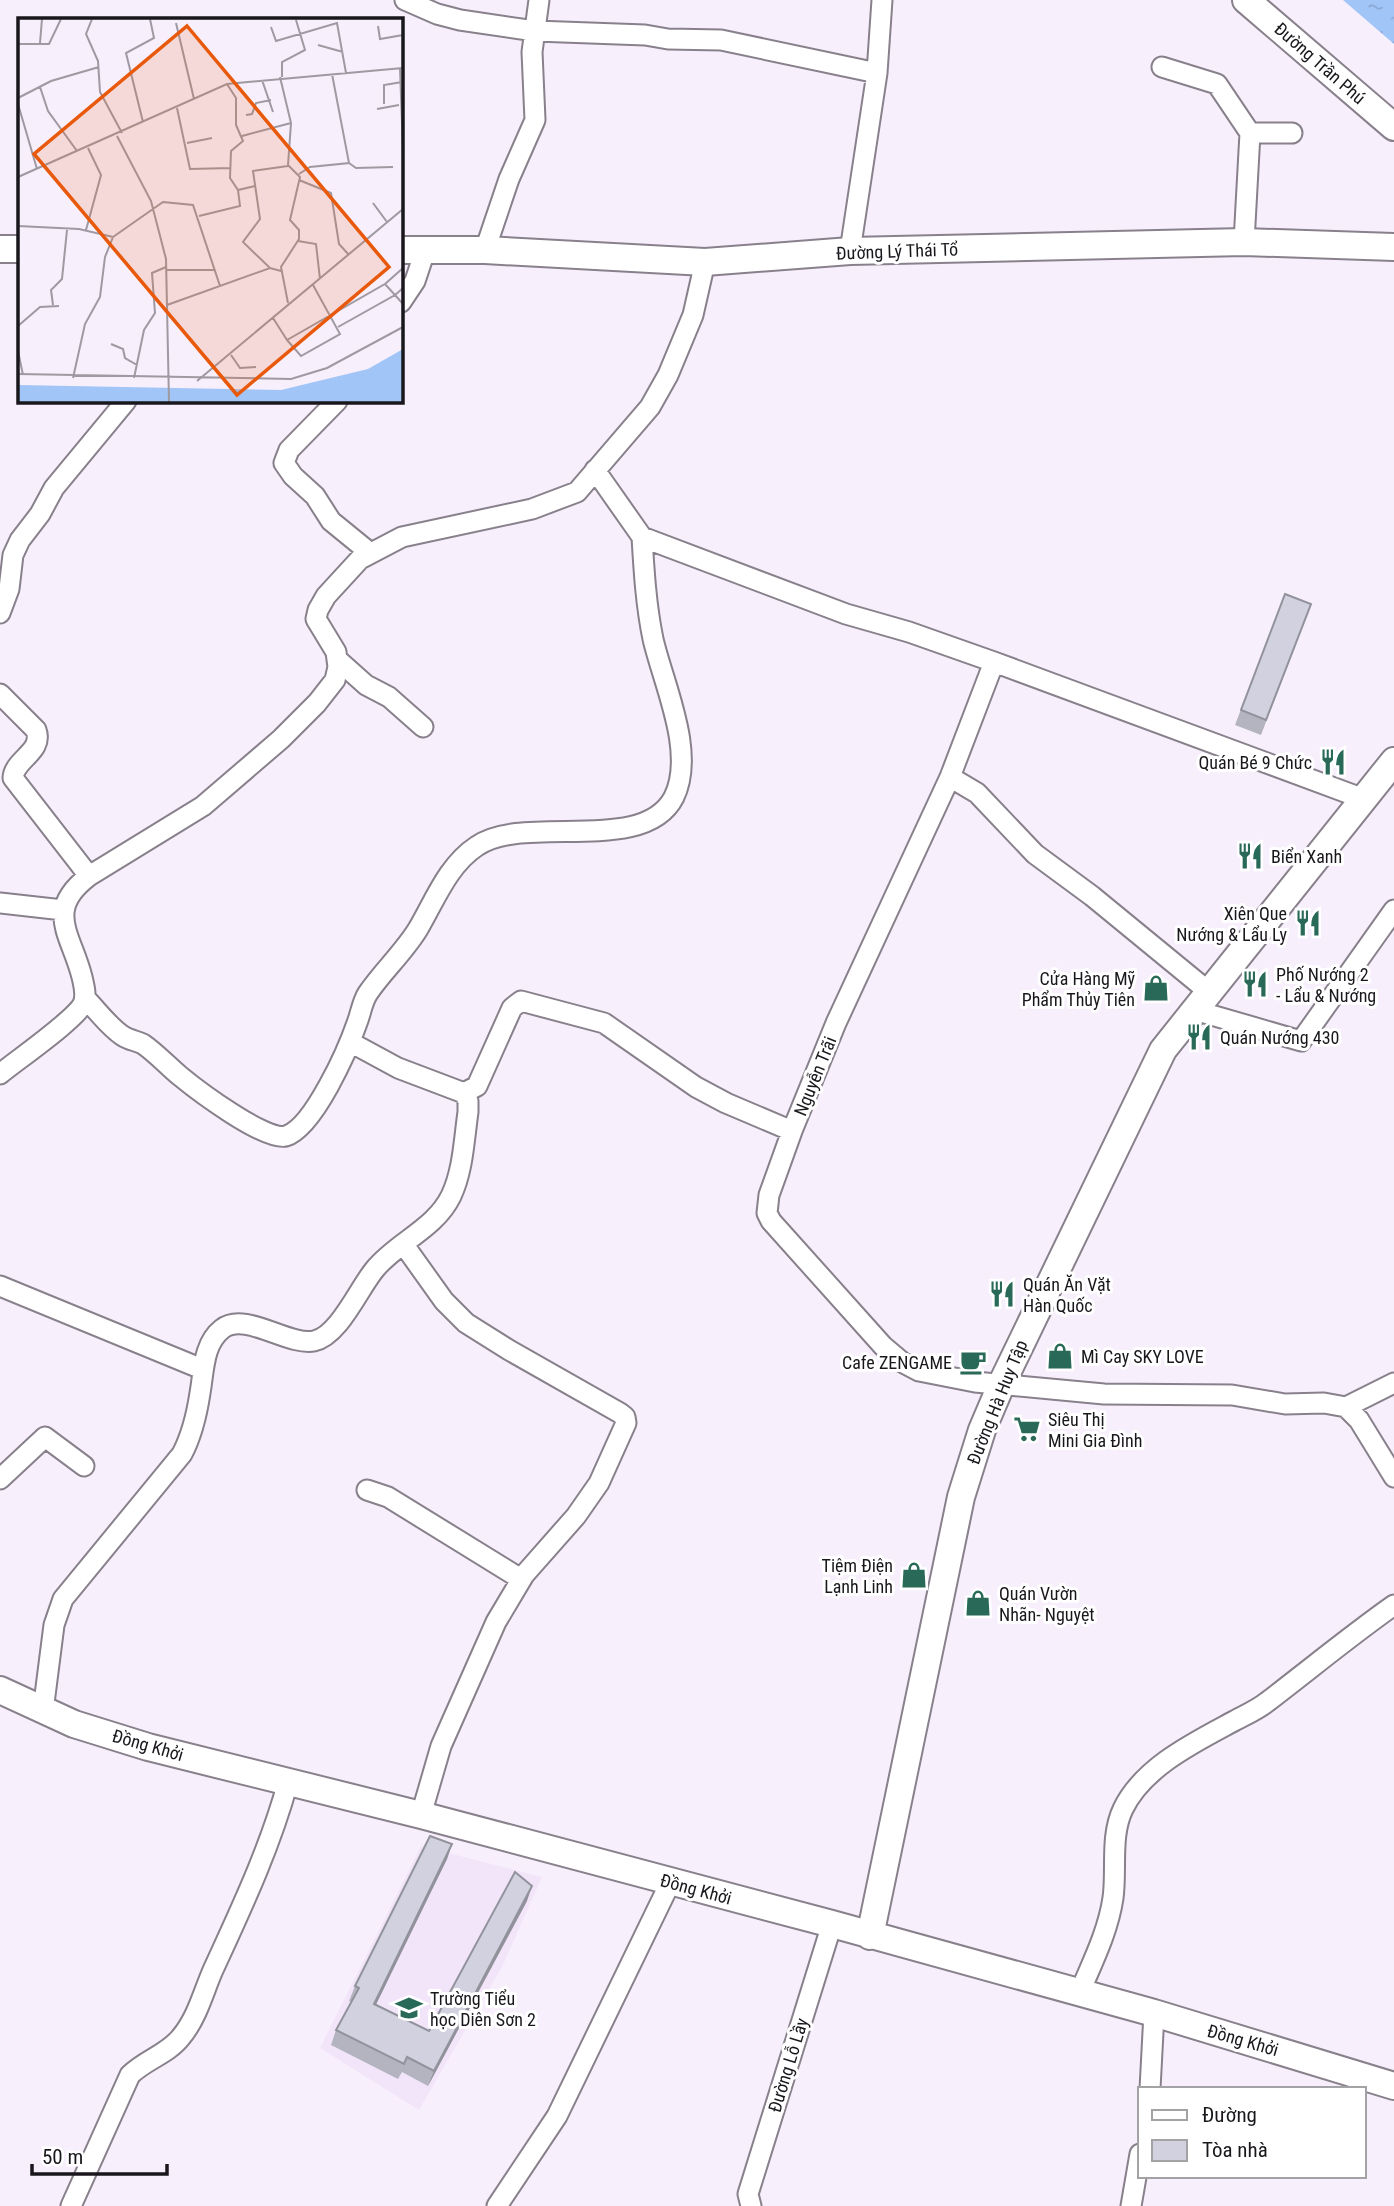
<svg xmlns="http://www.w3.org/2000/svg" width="1394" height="2206" font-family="'Roboto Condensed',sans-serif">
<defs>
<pattern id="water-ripples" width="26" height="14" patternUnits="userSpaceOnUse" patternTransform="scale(1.75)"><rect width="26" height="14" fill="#a1c5f7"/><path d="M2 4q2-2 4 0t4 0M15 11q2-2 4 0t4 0" fill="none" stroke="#8aa8d3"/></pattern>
</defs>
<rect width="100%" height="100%" fill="#f7effc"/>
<path fill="#f2e5f9" d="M421 1846 542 1877 502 1967 419 2110 320 2048Z"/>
<path fill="url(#water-ripples)" d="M1343 0H1394V44Z"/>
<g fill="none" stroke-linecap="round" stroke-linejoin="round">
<g stroke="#88808b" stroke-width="23">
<path id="street" d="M405 0 437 14 460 20 535 31 645 35 668 39 721 40 877 73 850 251
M1162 67 1217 84 1250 133 1244 242
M877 73 882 0
M1250 133H1292
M485 250 509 179 535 120 532 52 539 0
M401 302 415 281 425 251
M337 401 289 450 284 463 293 476 315 496 331 521 369 552
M595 470 642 537 846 614 909 632 994 662 1364 799
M0 613 9 589 13 555 20 540 40 514 54 488 126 401
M338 660 366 685 389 697 423 727
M994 662 950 777 836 1023 792 1131 769 1195 767 1213 771 1221 883 1346 902 1362 919 1371 975 1382 1104 1394 1232 1395 1285 1404 1324 1403 1346 1407 1359 1420 1394 1477
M0 694 36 730C44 752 14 759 13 778L89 876
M950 777 977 793 1035 854 1092 896 1209 992
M0 903 63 910
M85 998C97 1010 109 1027 123 1036 129 1040 137 1041 143 1044 156 1053 168 1066 180 1076 197 1090 266 1142 286 1136 314 1127 348 1049 357 1023 361 1013 362 1002 368 993 383 971 404 952 418 929 435 900 448 865 477 846 525 813 644 856 674 797 696 752 663 683 653 639 646 605 644 571 642 537
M1194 1010 1301 1041 1394 910
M0 1074C17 1060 75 1020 83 1004 87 995 84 986 82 977 71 934 44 910 89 876L203 806 281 739 317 703 335 680 338 667 336 652 316 619 318 610 326 596 360 559 402 537 532 509 577 492 650 407 668 375 693 315 705 262
M464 1093 477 1086 512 1008 521 1001 604 1023 696 1087 726 1103 792 1131
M404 1245 444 1301 466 1323 509 1350 620 1413 625 1417 626 1423 599 1483 576 1516 524 1575 496 1622 441 1746 421 1815
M0 1286 202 1369
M1346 1407 1394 1383
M0 1479 45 1437 84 1466
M367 1490 388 1497 521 1579
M43 1711 54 1625 63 1599 182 1454C192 1435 197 1413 200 1393 204 1371 203 1344 222 1329 245 1311 288 1346 314 1341 339 1336 359 1288 375 1269 397 1242 435 1229 451 1196 463 1171 464 1140 468 1112V1101L464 1093 398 1068 350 1042
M1079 1994C1092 1963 1108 1932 1113 1898 1117 1870 1110 1836 1123 1809 1143 1767 1195 1742 1234 1721 1245 1715 1257 1710 1267 1702 1309 1670 1350 1636 1394 1605
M1150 2089 1154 2013
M71 2206 130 2075C145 2060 168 2054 181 2037 197 2018 203 1993 213 1970 241 1909 270 1848 288 1782
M497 2206 557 2116 670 1883
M751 2206 748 2194 832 1924
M1131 2206 1140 2154"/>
</g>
<g stroke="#88808b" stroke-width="30">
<path id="secondary" d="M1246 0 1394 127
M0 249H19
M401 250H485L705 262 850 251 1244 242 1394 247
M0 1690 74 1724 148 1747 421 1815 832 1924 1154 2013 1394 2086
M870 1936 961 1497 982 1430 1002 1383 1163 1050 1394 761"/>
</g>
<use href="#street" stroke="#fff" stroke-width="19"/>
<use href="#secondary" stroke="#fff" stroke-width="26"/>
</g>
<path fill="#b4b4c0" d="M1285 594 1311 604 1261 735 1235 725Z
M452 1844 447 1859 376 2004 429 2031 527 1901 428 2086 402 2072 398 2079 331 2045 336 2030 352 2002 349 2001 355 1986Z"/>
<path fill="#92929c" d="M452 1844 447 1859 369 2019 374 2004Z
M532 1886 527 1901 428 2086 434 2071Z"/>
<path fill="#d1d1df" stroke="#92929c" stroke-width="2" d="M1285 594 1311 604 1266 720 1241 710Z
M430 1836 452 1844 374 2004 429 2031 515 1872 532 1886 434 2071 407 2057 404 2064 336 2030 359 1988 355 1986Z"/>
<defs>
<g id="restaurant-bare" transform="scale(2.1)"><path d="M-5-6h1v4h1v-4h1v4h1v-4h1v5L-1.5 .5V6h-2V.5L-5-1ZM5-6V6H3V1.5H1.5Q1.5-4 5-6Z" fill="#296957" stroke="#fff" stroke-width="2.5" paint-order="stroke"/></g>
<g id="shop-bare" transform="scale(2.1)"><path d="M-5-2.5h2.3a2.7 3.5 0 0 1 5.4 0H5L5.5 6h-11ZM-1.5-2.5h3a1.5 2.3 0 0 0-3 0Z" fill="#296957" stroke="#fff" stroke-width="2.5" paint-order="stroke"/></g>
<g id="cafe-bare" transform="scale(2.1)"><path d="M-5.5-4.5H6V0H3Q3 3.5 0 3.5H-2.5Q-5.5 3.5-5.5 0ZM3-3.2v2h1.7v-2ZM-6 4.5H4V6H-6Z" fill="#296957" stroke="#fff" stroke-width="2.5" paint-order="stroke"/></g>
<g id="supermarket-bare" transform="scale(2.1)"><path d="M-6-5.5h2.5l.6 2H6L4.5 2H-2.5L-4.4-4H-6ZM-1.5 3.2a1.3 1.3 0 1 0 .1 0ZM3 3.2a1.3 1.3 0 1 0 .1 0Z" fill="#296957" stroke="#fff" stroke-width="2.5" paint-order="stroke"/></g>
<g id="school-bare" transform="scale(2.1)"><path d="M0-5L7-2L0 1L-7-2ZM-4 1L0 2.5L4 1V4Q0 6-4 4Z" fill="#296957" stroke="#fff" stroke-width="2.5" paint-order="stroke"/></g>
</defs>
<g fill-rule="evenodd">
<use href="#restaurant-bare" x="1333" y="762"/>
<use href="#restaurant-bare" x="1250" y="856"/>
<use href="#restaurant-bare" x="1308" y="923"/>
<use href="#restaurant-bare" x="1255" y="984"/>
<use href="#shop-bare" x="1156" y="988"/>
<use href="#restaurant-bare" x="1199" y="1037"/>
<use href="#restaurant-bare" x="1002" y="1294"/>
<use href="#shop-bare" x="1060" y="1356"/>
<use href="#cafe-bare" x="973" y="1362"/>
<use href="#supermarket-bare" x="1027" y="1429"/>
<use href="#shop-bare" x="914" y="1575"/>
<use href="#shop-bare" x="978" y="1603"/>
<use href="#school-bare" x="409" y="2008"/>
</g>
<g text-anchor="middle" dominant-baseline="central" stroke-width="6" stroke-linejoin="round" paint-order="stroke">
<g font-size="18" fill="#1a171c" stroke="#fff">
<text transform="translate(1320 63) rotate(41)">Đường Trần Phú</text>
<text transform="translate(897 251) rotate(-2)">Đường Lý Thái Tổ</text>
<text transform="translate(815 1076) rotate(-68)">Nguyễn Trãi</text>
<text transform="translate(997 1402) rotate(-68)">Đường Hà Huy Tập</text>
<text transform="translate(148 1745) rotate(16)">Đồng Khởi</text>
<text transform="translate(696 1889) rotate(15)">Đồng Khởi</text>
<text transform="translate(1243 2040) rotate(16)">Đồng Khởi</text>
<text transform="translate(788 2065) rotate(-73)">Đường Lỗ Lầy</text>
</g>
<g font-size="18" fill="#1a171c" stroke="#fff" text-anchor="start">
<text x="1312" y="762" text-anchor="end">Quán Bé 9 Chức</text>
<text x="1271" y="856">Biển Xanh</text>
<text x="1287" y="913" text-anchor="end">Xiên Que<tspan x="1287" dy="21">Nướng &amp; Lẩu Ly</tspan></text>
<text x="1276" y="974">Phố Nướng 2<tspan x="1276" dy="21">- Lẩu &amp; Nướng</tspan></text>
<text x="1135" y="978" text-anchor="end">Cửa Hàng Mỹ<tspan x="1135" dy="21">Phẩm Thủy Tiên</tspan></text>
<text x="1220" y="1037">Quán Nướng 430</text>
<text x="1023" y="1284">Quán Ăn Vặt<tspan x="1023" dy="21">Hàn Quốc</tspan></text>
<text x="1081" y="1356">Mì Cay SKY LOVE</text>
<text x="952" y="1362" text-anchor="end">Cafe ZENGAME</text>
<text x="1048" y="1419">Siêu Thị<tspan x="1048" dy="21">Mini Gia Đình</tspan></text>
<text x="893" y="1565" text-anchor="end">Tiệm Điện<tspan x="893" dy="21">Lạnh Linh</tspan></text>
<text x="999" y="1593">Quán Vườn<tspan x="999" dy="21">Nhãn- Nguyệt</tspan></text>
<text x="430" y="1998">Trường Tiểu<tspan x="430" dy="21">học Diên Sơn 2</tspan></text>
</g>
</g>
<g transform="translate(18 18)">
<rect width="385" height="385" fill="#f7effc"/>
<path d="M385 331V384H0V367L263 372 350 351Z" fill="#a1c5f7"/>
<path fill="none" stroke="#9f99a2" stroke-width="2" d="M74 1 68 16 80 43 82 74 104 115M158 5 176 81M360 8 362 21 385 17M253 9 258 23 319 5 328 55M22 25 24 1M0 26H31L43 1M300 27 325 34M382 51 385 132M262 59 273 105 270 147 282 159 272 202 281 212V221L263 249 270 285M264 59V44L287 32 278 2M244 62 255 94M209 66 218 80V107L225 123 213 133 212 160 220 172 237 168M22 69 30 93 59 133M0 80 33 63 81 49M0 86 19 151M366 86V67L384 64M159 90 172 151 213 150M359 91 381 87M228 97 234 96 238 85 253 82M125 104 108 35 136 20 132 1M99 118 133 183 148 241 151 384M224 118 273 105M169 125 194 120M331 145 338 150 375 149M281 156 292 149 331 145 314 56M0 159 209 66 385 50M281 162 313 175 321 226 331 237M355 185 369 204M181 198 222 188 220 172M0 208 61 211 95 219 145 184 175 187 202 268M68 212 83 157 70 130M280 223 298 226 302 261M252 250 225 224 242 201 235 153 270 148M148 252H196M367 266 385 250M385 270 377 277 385 286M35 287 33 272 44 261 49 212M149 287 252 250 263 253M255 300 269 322 367 266 377 277 320 309M0 308 22 289 41 288M269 322 283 338 322 316 295 267M93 326 105 331 107 340 119 347M0 333 5 357M213 337 222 350 238 349M0 356 273 361 309 350 385 309M55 360 67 306 82 279 87 239 95 219M116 360 126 312 137 295 134 255 148 249M179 363 385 191"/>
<path fill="#e8590c" fill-opacity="0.15" stroke="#e8590c" stroke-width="3.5" d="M169 8 371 249 219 377 16 136Z"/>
<rect width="385" height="385" fill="none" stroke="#1a171c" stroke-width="3.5"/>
</g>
<rect x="1138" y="2087" width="228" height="91" fill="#ffffff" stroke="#a3a2a4" stroke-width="2"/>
<rect x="1152" y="2110" width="35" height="10" fill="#ffffff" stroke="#a3a2a4" stroke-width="2"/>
<text x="1202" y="2122" font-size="21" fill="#1a171c">Đường</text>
<rect x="1152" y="2140" width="35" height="21" fill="#d1d1df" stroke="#a3a2a4" stroke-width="2"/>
<text x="1202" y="2157" font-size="21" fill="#1a171c">Tòa nhà</text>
<path d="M32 2164v10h135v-10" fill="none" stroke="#1a171c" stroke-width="3.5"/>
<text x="42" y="2164" font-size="21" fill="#1a171c" stroke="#ffffff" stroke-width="5" paint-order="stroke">50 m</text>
</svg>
